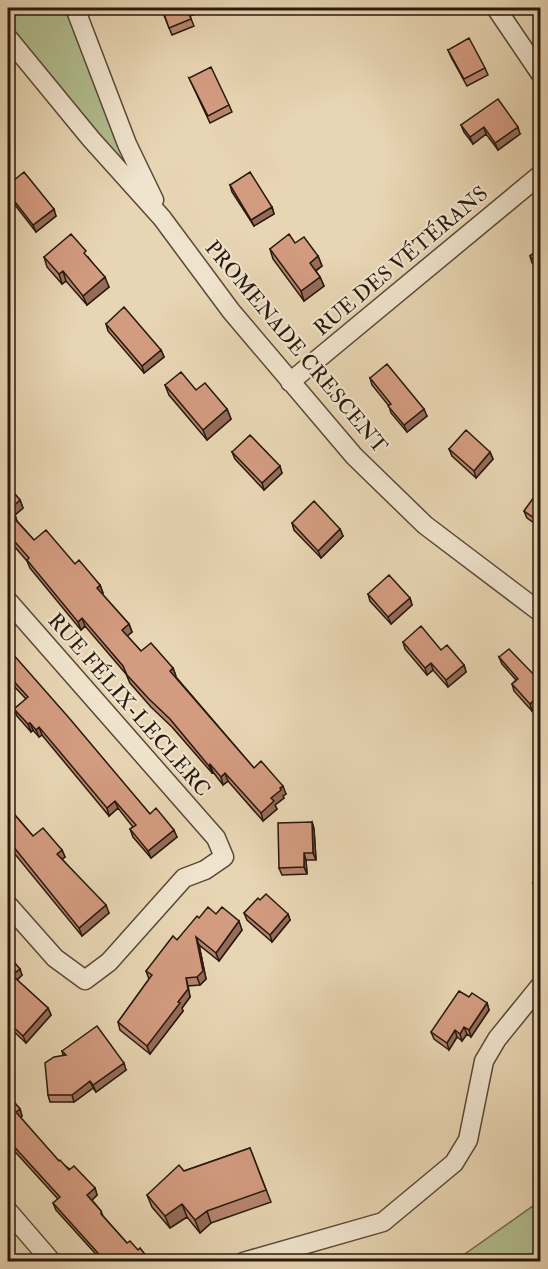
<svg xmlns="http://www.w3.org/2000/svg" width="548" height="1269" font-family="'IM FELL Double Pica',serif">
<rect width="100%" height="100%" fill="#e8d5b3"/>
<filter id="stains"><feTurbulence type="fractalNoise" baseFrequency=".00333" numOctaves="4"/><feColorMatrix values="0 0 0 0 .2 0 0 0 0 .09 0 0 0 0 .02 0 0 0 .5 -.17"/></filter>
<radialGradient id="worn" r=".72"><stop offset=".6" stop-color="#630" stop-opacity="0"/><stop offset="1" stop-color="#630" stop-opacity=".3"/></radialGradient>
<path fill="#b2be90" stroke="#6d6c4e" stroke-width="1.5" d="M8 8H75L162 218 8 38Z
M540 1201V1261H455Z"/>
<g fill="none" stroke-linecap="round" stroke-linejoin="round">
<g stroke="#584836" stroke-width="21">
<path id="minor" d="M75 8 127 144 154 200
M496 8 540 73
M8 38 91 139 162 218 231 311 354 456 425 525 540 612
M290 382 540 175
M8 601 216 838 224 857 205 870 184 878 109 962 85 980 55 958 8 905
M8 1211 52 1262
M243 1262 383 1222 454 1163 468 1140 484 1061 497 1039 540 986"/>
</g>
<use href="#minor" stroke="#f0e4ce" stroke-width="18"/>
</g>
<path fill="#b5856e" stroke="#28190d" stroke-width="1.5" d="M161 8H194L196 14 190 16 194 26 172 35Z
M422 8H432L424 12Z
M448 50 485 68 488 75 467 86 451 57Z
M189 78 229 105 232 112 210 123Z
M461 125 520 134 498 150 486 134 473 144 464 132Z
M8 185 56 216 36 232 8 196Z
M230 185 272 207 274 214 254 226 232 192Z
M295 243 318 256 322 266 316 271 320 277 324 286 304 301 273 259 270 249Z
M540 248V273L532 263 530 256Z
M44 257H88L109 287 87 305 66 281 62 284 47 267Z
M106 324 161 350 164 357 144 373 108 331Z
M370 378 427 416 407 432 391 413 389 406 372 385Z
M165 385 196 390 227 409 231 419 207 440 169 395Z
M449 449 490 452 493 459 476 478 452 456Z
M232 452 282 473 264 490 235 459Z
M8 486 20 500 23 508 15 515 17 521 34 540 75 564 100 585 103 593 102 594 129 624 132 632 127 636 141 651 173 668 176 677 254 768 286 794 283 796 284 798 275 805 277 809 263 821 228 781 223 785 213 772 212 773 172 727 151 707 130 683 126 674 85 626 81 630 30 568 27 561 8 539Z
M540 491V527L527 518 524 511Z
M292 523 340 529 343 536 321 558 294 530Z
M368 594 410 598 412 605 391 624 370 601Z
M403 642 441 650 464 665 466 672 448 687 433 670 427 675 405 649Z
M8 649 150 814 177 837 151 858 133 837 130 829 133 827 118 808 109 816 42 735 39 737 33 730 31 732 17 716 14 709 26 699 12 684 8 688Z
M499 657 540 681 532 711 514 691 512 684 516 680 502 664Z
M8 807 33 836 62 850 65 857 62 859 109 913 82 936 10 848 8 850Z
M312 822 314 829 316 860H306L307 874 282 875 279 868Z
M540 874V894L535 890 533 883Z
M260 900 288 914 290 920 272 942 247 920 244 913Z
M216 914 242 930 219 961 199 945 206 979 200 985 188 986 190 997 182 1008 183 1011 150 1054 120 1030 118 1022 149 979 146 971 199 918Z
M8 955 22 975 17 980 48 1008 51 1015 26 1043 8 1026V1004L9 1002 8 1001Z
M469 997 487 1003 489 1010 471 1037 467 1034 462 1041 457 1037 449 1050 434 1039 431 1032Z
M62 1051 126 1070 96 1092 93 1088 74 1102H50L48 1095 63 1055Z
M8 1095 20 1109 22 1116 20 1118 59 1161 95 1188 97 1195 92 1200 101 1211 103 1216 127 1243 138 1250 151 1262H103L56 1210 53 1203 58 1199 8 1144Z
M250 1148 271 1202 211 1223 200 1233 187 1217 170 1228 152 1207 147 1195 184 1171Z"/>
<path fill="#946c5a" stroke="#28190d" stroke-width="1.5" d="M484 127 486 134 473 144 470 137Z
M518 127 520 134 498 150 495 143Z
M272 207 274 214 254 226 251 220Z
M54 209 56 216 36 232 33 225Z
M318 256 322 266 313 272 310 263Z
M63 271 66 281 62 284 59 274Z
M105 277 109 287 87 305 83 296Z
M320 277 324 286 304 301 301 291Z
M161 350 164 357 144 373 142 366Z
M227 409 231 419 207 440 203 430Z
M424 409 427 416 407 432 404 425Z
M490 452 493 459 476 478 474 471Z
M280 466 282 473 264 490 262 483Z
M20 500 23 508 15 515 17 522 15 524 10 509Z
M340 529 343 536 321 558 318 551Z
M100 585 103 593 99 596 97 588Z
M410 598 412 605 391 624 388 617Z
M82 618 85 626 81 630 78 622Z
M129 624 132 632 125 638 122 630Z
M431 663 433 670 427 675 425 668Z
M464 665 466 672 448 687 446 680Z
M173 668 176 676 173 679 170 671Z
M9 676 12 684 8 688V678Z
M540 694V703L532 711 530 704Z
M30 723 33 730 31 732 28 724Z
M39 727 42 735 39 737 36 730Z
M210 764 213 772 212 773 209 766Z
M225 773 228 781 223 785 221 777Z
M283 786 286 794 283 796 284 798 275 805 277 809 263 821 261 813 271 798Z
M115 801 118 808 109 816 107 808Z
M312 822 314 829 316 860 313 853Z
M174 830 177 837 151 858 148 851Z
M8 840 10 848 8 850Z
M62 850 65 857 60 861 57 854Z
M304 853 306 860 307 874 304 867Z
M106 905 109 913 82 936 79 928Z
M288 914 290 920 272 942 270 935Z
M239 921 242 930 219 961 216 953Z
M196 937 199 945 206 979 200 985 197 977Z
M20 969 22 975 15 982 12 975Z
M186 978 188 986 190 997 182 1008 183 1011 150 1054 147 1046 178 1002Z
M487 1003 489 1010 471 1037 469 1030Z
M48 1008 51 1015 26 1043 23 1036Z
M464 1027 467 1034 462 1041 460 1034Z
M455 1030 457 1037 449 1050 447 1043Z
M124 1063 126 1070 96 1092 93 1085Z
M90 1081 93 1088 74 1102 72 1095Z
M20 1109 22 1116 18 1119 16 1112Z
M95 1188 97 1195 90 1202 87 1195Z
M182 1204 187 1217 170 1228 165 1216Z
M207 1211 211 1223 200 1233 195 1220Z"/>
<path fill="#d39b80" stroke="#28190d" stroke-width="1.5" d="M162 8H191L187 9 191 19 169 28Z
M469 38 485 68 464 79 448 50Z
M211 67 229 105 208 116 189 78Z
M498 99 518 127 495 143 484 127 470 137 461 125Z
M24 172 54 209 33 225 8 193V185Z
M250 172 272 207 251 220 230 185Z
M71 234 86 251 84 253 105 277 83 296 63 271 59 274 44 257Z
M289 234 295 243 304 237 318 256 310 263 320 277 301 291 270 249Z
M540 248V269L530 256Z
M124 307 161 350 142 366 106 324Z
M387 364 424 409 404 425 388 406 391 404 370 378Z
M181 372 196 390 205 383 227 409 203 430 165 385Z
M466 430 490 452 474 471 449 449Z
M250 435 280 466 262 483 232 452Z
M8 486 20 500 10 509 14 514 12 516 34 540 46 530 75 564 79 560 100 585 97 588 129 624 122 630 141 651 151 643 173 668 170 671 254 768 261 761 283 786 280 788 281 790 271 798 274 801 261 813 225 773 221 777 210 764 209 766 170 719 149 699 127 675 123 666 82 618 78 622 27 560 29 558 8 534Z
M539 490 540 491V522L524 511Z
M314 501 340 529 318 551 292 523Z
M389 575 410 598 388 617 368 594Z
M421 626 441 650 447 645 464 665 446 680 431 663 425 668 403 642Z
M8 649 19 661 70 719 150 814 156 808 174 830 148 851 130 829 136 825 115 801 107 808 39 727 36 730 30 723 28 724 14 709 28 697 9 676 8 678Z
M509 649 540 681V694L530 704 512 684 518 679 499 657Z
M8 807 33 836 43 828 62 850 57 854 106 905 79 928 8 840Z
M312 822 313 853H304V867L279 868 278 823Z
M540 874V890L533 883Z
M266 894 288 914 270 935 244 913 258 898 260 900Z
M208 907 216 914 222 907 239 921 216 953 196 937 203 971 197 977 186 978 188 989 178 1002 180 1003 147 1046 118 1022 152 975 146 971 173 936 177 940 197 916 199 918Z
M8 955 20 969 12 975 48 1008 23 1036 8 1022V1004L11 1001 8 997Z
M459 991 469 997 472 993 487 1003 469 1030 464 1027 460 1034 455 1030 447 1043 431 1032Z
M97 1026 124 1063 93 1085 90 1081 72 1095H48L45 1063 54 1057 66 1055 62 1051Z
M8 1095 20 1109 16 1112 59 1161 60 1160 69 1170 74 1166 95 1188 87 1195 101 1211V1214L127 1243 130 1241 138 1250 140 1248 151 1262H106L53 1203 60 1197 8 1140Z
M250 1148 266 1190 207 1211 195 1220 182 1204 165 1216 147 1195 179 1165 184 1171Z"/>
<g text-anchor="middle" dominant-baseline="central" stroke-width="4.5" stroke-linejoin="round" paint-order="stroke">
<g font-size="21" fill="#28190d" stroke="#f0e4ce">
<text transform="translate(401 261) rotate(-40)">RUE DES VÉTÉRANS</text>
<text transform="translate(296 347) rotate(50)">PROMENADE CRESCENT</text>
<text transform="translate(129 705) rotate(49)">RUE FÉLIX-LECLERC</text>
</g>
</g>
<rect width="548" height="1269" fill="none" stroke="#e8d5b3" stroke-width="30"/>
<rect x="9" y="9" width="530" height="1251" fill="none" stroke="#28190d" stroke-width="3"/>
<rect x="15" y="15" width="518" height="1239" fill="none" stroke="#28190d" stroke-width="1.5"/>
<rect width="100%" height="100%" filter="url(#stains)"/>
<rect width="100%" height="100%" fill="url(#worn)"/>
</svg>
